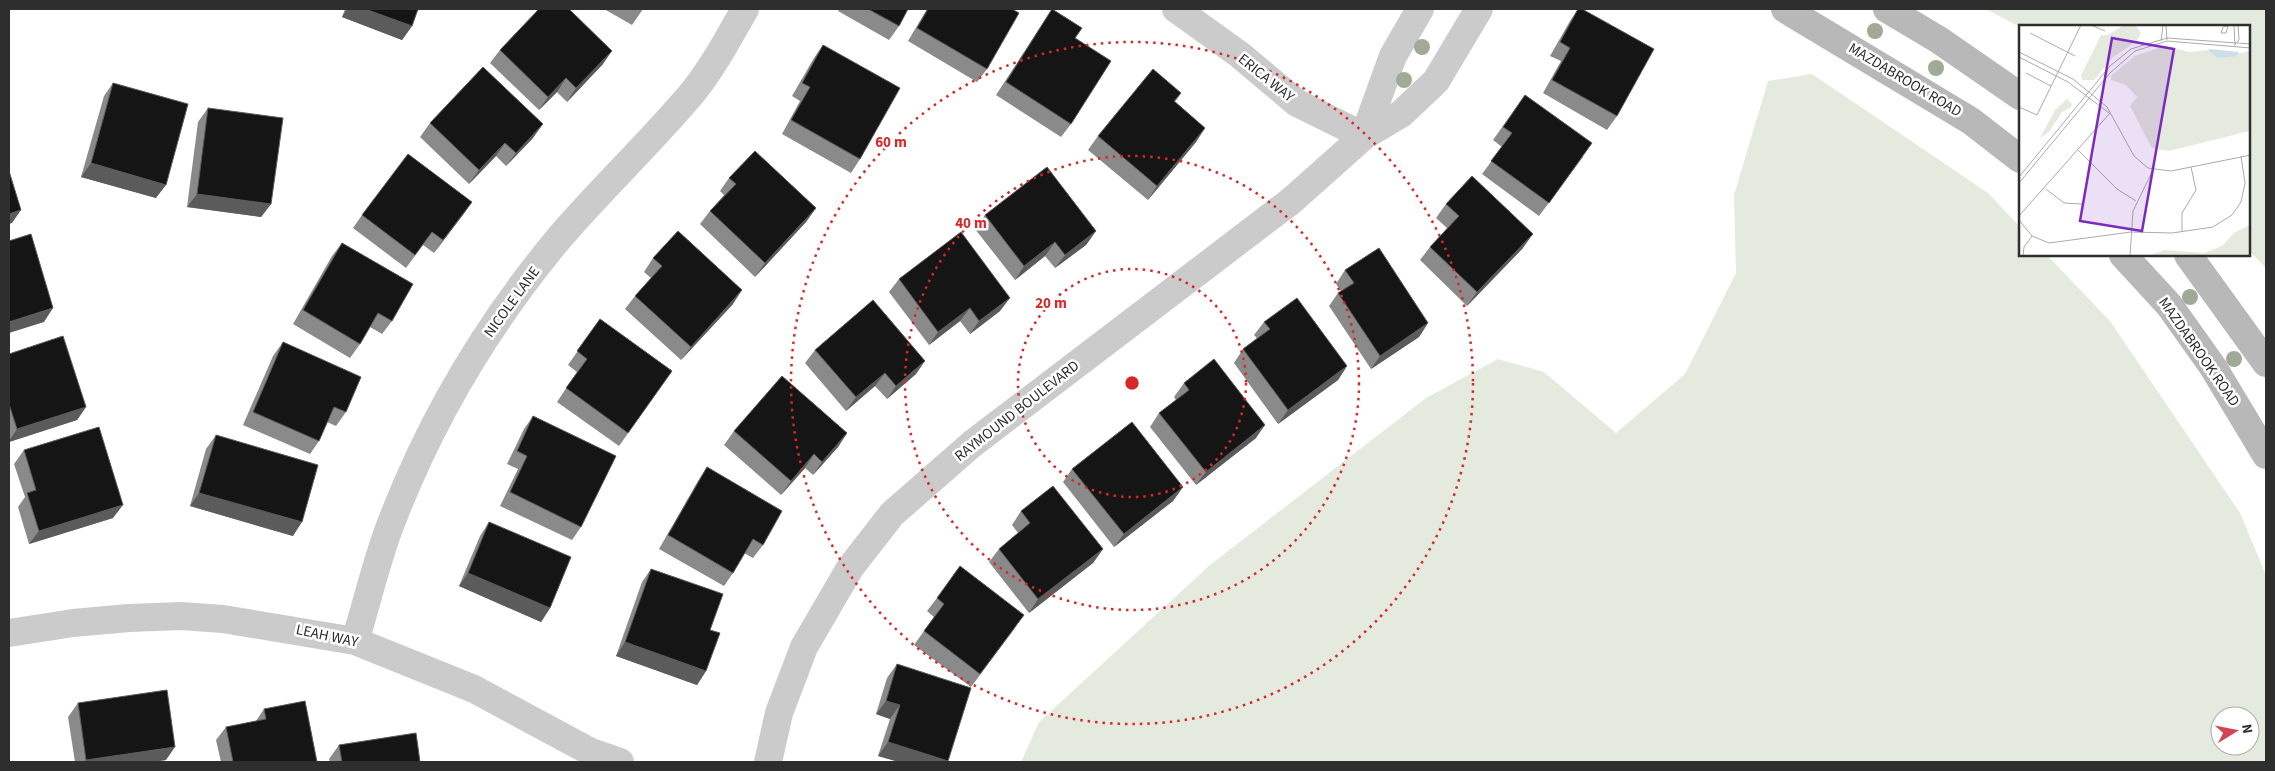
<svg xmlns="http://www.w3.org/2000/svg" width="2275" height="771" font-family="'Source Sans 3',sans-serif">
<rect width="100%" height="100%" fill="#fff"/>
<path fill="#e5eade" fill-rule="evenodd" d="M1986 9H2266V268L2249 251V26L2020 27Z
M1812 74 1988 193 2020 227V255H2047L2110 321 2240 513 2266 575V762H1021L1039 722 1210 565 1426 398 1498 359 1544 372 1616 433 1685 374 1736 273 1734 195 1768 81ZM2220 716H2250V746H2220Z"/>
<g fill="none" stroke-linecap="round" stroke-linejoin="round">
<path stroke="#cbcbcb" stroke-width="28" d="M1176 9 1240 55 1297 103 1364 136
M1364 136 1393 56 1420 9
M9 633 73 623 129 618 181 616 223 619 355 641 474 689 591 752 620 762
M355 641C368 600 377 557 393 518 433 415 489 322 560 237 603 187 651 142 693 92 713 67 729 37 745 9
M768 762 779 713 804 647 850 568 892 514 972 444 1291 201 1364 136 1401 114 1436 81 1479 9"/>
<path stroke="#b8b8b8" stroke-width="28" d="M1785 9 1971 121 2020 159
M1887 9 1939 40 2020 96
M2123 255 2169 305 2213 367 2266 455
M2188 255 2266 363"/>
</g>
<g fill="#a0aa96">
<circle cx="1875" cy="31" r="8"/>
<circle cx="1422" cy="47" r="8"/>
<circle cx="1936" cy="68" r="8"/>
<circle cx="1404" cy="80" r="8"/>
<circle cx="2190" cy="297" r="8"/>
<circle cx="2234" cy="359" r="8"/>
</g>
<path fill="#8a8a8a" d="M345 9H418L412 26 402 40 342 17Z
M604 9H643L632 25Z
M839 9H908L899 26 889 40 838 11Z
M927 9H1012L987 69 977 82 908 41Z
M1052 9 1071 124 1061 137 996 95Z
M1578 9 1617 116 1607 130 1543 93 1561 61 1550 56 1570 21Z
M823 45 860 159 851 173 782 134 800 101 792 96 814 58Z
M500 50 603 64 567 102 557 92 539 110 490 63Z
M113 83 156 198 81 177 104 96Z
M1181 93 1175 102 1205 128 1196 142 1148 200 1088 150 1098 136Z
M1525 95 1583 157 1539 216 1482 174 1502 147 1493 140Z
M208 108 271 204 261 217 187 207 198 122Z
M430 123 533 138 506 166 496 156 469 184 420 137Z
M729 178 816 208 806 222 755 277 700 224 710 211 724 195 720 191Z
M472 202 434 253 423 245 406 268 353 228 362 215Z
M1446 204 1523 248 1467 306 1420 260 1430 247 1447 228 1436 218Z
M985 215 1096 231 1086 245 1055 268 1045 256 1015 280 975 229Z
M342 243 392 321 382 334 370 327 360 344 350 358 293 324 332 256Z
M653 258 733 304 681 360 625 309 635 296 651 278 644 272Z
M1345 270 1428 323 1419 337 1371 369 1329 306 1338 293 1341 291 1336 284Z
M899 279 1000 311 970 334 960 321 929 345 889 292Z
M600 319 672 371 619 446 557 402 577 372 568 365Z
M1264 322 1347 366 1338 380 1278 424 1234 363 1243 349 1257 338 1254 335Z
M283 342 346 412 336 426 327 422 319 441 310 454 243 425 273 356Z
M815 350 916 374 887 399 875 386 846 411 805 363Z
M9 354 86 407 77 420 9 442Z
M1184 383 1256 438 1196 485 1150 427 1159 413 1176 400 1174 397Z
M533 416 581 527 572 540 500 506 518 469 507 464 524 429Z
M734 431 847 433 838 447 813 475 805 468 781 495 724 445Z
M216 435 293 536 190 506 206 449Z
M24 450 113 518 29 544 18 507 25 497 14 464Z
M707 467 763 545 753 558 744 553 733 573 724 586 659 549 698 481Z
M1072 469 1183 487 1173 501 1114 547 1063 482Z
M1021 511 1103 549 1093 563 1029 613 989 562 999 549 1018 533 1012 525Z
M489 522 550 608 541 622 459 586 480 536Z
M651 569 710 630 706 671 697 685 616 656 642 582Z
M937 598 1015 628 971 687 914 645 934 617 927 611Z
M897 664 948 762H899L878 756 890 719 876 714 887 678Z
M78 703 166 760 152 762H75L68 717Z
M264 709 317 762H221L216 740 226 727 256 721Z
M339 745 420 762H330L329 759Z"/>
<path fill="#5b5b5b" d="M347 9H365L412 26 402 40 342 17Z
M612 51 603 64 567 102 576 88Z
M566 78 557 92 539 110 548 97Z
M543 124 533 138 506 166 516 153Z
M1205 128 1196 142 1148 200 1157 186Z
M505 143 496 156 469 184 479 170Z
M91 163 166 185 156 198 81 177Z
M197 194 271 204 261 217 187 207Z
M472 202 463 215 434 253 443 240Z
M816 208 806 222 755 277 765 263Z
M21 210 12 223 9 224V214Z
M1096 231 1086 245 1055 268 1065 255Z
M1533 234 1523 248 1467 306 1477 292Z
M1055 242 1045 256 1015 280 1024 266Z
M742 290 733 304 681 360 691 347Z
M1010 298 1000 311 970 334 979 321Z
M53 308 44 322 9 333V322Z
M970 308 960 321 929 345 938 332Z
M1428 323 1419 337 1371 369 1380 356Z
M925 361 916 374 887 399 896 386Z
M1347 366 1338 380 1278 424 1288 410Z
M885 373 875 386 846 411 856 397Z
M86 407 77 420 9 442V441L17 429Z
M1265 425 1256 438 1196 485 1206 472Z
M847 433 838 447 813 475 822 462Z
M814 454 805 468 781 495 791 481Z
M1183 487 1173 501 1114 547 1124 534Z
M199 493 302 522 293 536 190 506Z
M123 505 113 518 29 544 39 531Z
M1103 549 1093 563 1029 613 1038 599Z
M468 573 550 608 541 622 459 586Z
M625 642 706 671 697 685 616 656Z
M886 701 900 705 890 719 876 714Z
M888 742 948 761V762H899L878 756Z
M175 747 166 760 152 762H84L86 760Z"/>
<path fill="#151515" stroke="#5b5b5b" d="M365 9H418L412 26Z
M539 9H569L612 51 576 88 566 78 548 97 500 50Z
M868 9H908L899 26Z
M928 9H1012L1019 13 987 69 917 28Z
M1052 9 1082 28 1075 38 1111 61 1071 124 1006 82Z
M1578 9H1582L1654 49 1617 116 1552 80 1570 48 1560 42Z
M823 45 900 88 860 159 791 120 810 87 802 83Z
M483 67 543 124 516 153 505 143 479 170 430 123Z
M1153 69 1181 93 1174 101 1205 128 1157 186 1098 136Z
M113 83 188 104 166 185 91 163Z
M1525 95 1592 143 1549 203 1491 161 1512 133 1503 127Z
M208 108 283 118 271 204 197 194Z
M755 151 816 208 765 263 710 211 736 184 729 178Z
M408 154 472 202 443 240 432 232 415 255 362 215Z
M1047 167 1096 231 1065 255 1055 242 1024 266 985 215Z
M9 171 21 210 9 214Z
M1472 176 1533 234 1477 292 1430 247 1459 216 1446 204Z
M678 231 742 290 691 347 635 296 662 266 653 258Z
M961 232 1010 298 979 321 970 308 938 332 899 279Z
M31 234 53 308 9 322V241Z
M342 243 413 284 392 321 378 313 360 344 303 310Z
M1379 248 1428 323 1380 356 1338 293 1354 283 1345 270Z
M1297 298 1347 366 1288 410 1243 349 1270 329 1264 322Z
M873 300 925 361 896 386 885 373 856 397 815 350Z
M600 319 672 371 628 433 566 388 587 359 577 351Z
M63 336 86 407 17 429 9 404V354Z
M283 342 361 377 346 412 334 407 319 441 253 412Z
M1214 359 1265 425 1206 472 1159 413 1189 390 1184 383Z
M782 376 847 433 822 462 814 454 791 481 734 431Z
M533 416 616 456 581 527 510 492 527 456 517 451Z
M1132 422 1183 487 1124 534 1072 469Z
M99 427 123 505 39 531 27 493 36 490 24 450Z
M216 435 318 465 302 522 199 493Z
M707 467 782 511 763 545 753 539 733 573 668 535Z
M1053 486 1103 549 1038 599 999 549 1030 523 1021 511Z
M489 522 571 557 550 608 468 573Z
M960 566 1024 615 980 674 924 631 944 604 937 598Z
M651 569 723 594 710 630 720 633 706 671 625 642Z
M897 664 971 688 948 761 888 742 900 705 886 701Z
M167 690 175 747 86 760 78 703Z
M305 701 317 762H233L226 727 266 719 264 709Z
M416 733 420 762H342L339 745Z"/>
<g fill="none" stroke="#d62828" stroke-width="2.5" stroke-dasharray="2.5 5">
<circle cx="1132" cy="383" r="114"/>
<circle cx="1132" cy="383" r="227"/>
<circle cx="1132" cy="383" r="341"/>
</g>
<g text-anchor="middle" dominant-baseline="central" stroke-width="5" stroke-linejoin="round" paint-order="stroke">
<g font-size="15" fill="#2e2e2e" stroke="#fff">
<text transform="translate(1266 78) rotate(39)">ERICA WAY</text>
<text transform="translate(1905 80) rotate(31)">MAZDABROOK ROAD</text>
<text transform="translate(512 302) rotate(-54)">NICOLE LANE</text>
<text transform="translate(2199 352) rotate(55)">MAZDABROOK ROAD</text>
<text transform="translate(1017 411) rotate(-38)">RAYMOUND BOULEVARD</text>
<text transform="translate(327 636) rotate(12)">LEAH WAY</text>
</g>
</g>
<g transform="translate(2019 25)">
<rect width="231" height="231" fill="#fff"/>
<path d="M105 0H116L122 8 118 16 94 32 75 55H63L62 50 82 10H89ZM145 21 171 27 189 25 198 33 231 26V106L150 126 133 123 111 81 118 72 107 60 92 55V51L116 31ZM48 74 53 79 51 83 43 87 30 107 21 113 36 85ZM231 200V231H129L146 225 185 228 203 221 215 208Z" fill="#e5eade"/>
<path d="M189 25 191 24 220 27 218 31 198 33Z" fill="#ccdee8"/>
<path fill="none" stroke="#ababab" stroke-width="1" d="M72 0 86 6M147 0 148 15M215 0 216 21M209 1 207 8H202L204 2 212 0M11 8 56 31M142 16 144 0M216 19 220 15 219 0M0 27 54 54 88 82 115 131 129 143 152 146 232 130M0 32 49 57 90 88M7 48 32 61M0 82 18 90 62 0M59 125 98 164 117 176M0 152 91 41 112 24 148 13 232 19M0 158 91 48 116 26 148 16 232 23M27 164 45 178 63 179M0 191 91 88M0 195 13 211 30 218 112 207 153 208 194 202 213 190 222 177 226 158 222 131M163 207V188L177 165 172 142M4 231 5 222 13 211M111 231 114 186 134 145"/>
<path fill="#7b2cbf" fill-opacity="0.15" stroke="#7b2cbf" stroke-width="2.5" d="M93 13 155 24 123 206 61 196Z"/>
<rect width="231" height="231" fill="none" stroke="#2e2e2e" stroke-width="2.5"/>
</g>
<circle cx="1132" cy="383" r="8" fill="#d62828" stroke="#fff" stroke-width="2.5"/>
<g font-size="15" text-anchor="middle" font-weight="bold" fill="#d62828" stroke="#fff" stroke-width="5" stroke-linejoin="round" paint-order="stroke">
<text x="891" y="147">60 m</text>
<text x="971" y="228">40 m</text>
<text x="1051" y="308">20 m</text>
</g>
<rect width="2275" height="771" fill="none" stroke="#2e2e2e" stroke-width="20"/>
<g transform="translate(2235 731) rotate(80)"><circle r="24" fill="#ffffff" stroke="#ababab"/>
<path d="M0-4L9 19L0 12L-9 19Z" fill="#d34353"/>
<text y="-8" font-size="14" font-weight="bold" text-anchor="middle" fill="#2e2e2e">N</text>
</g>
</svg>
